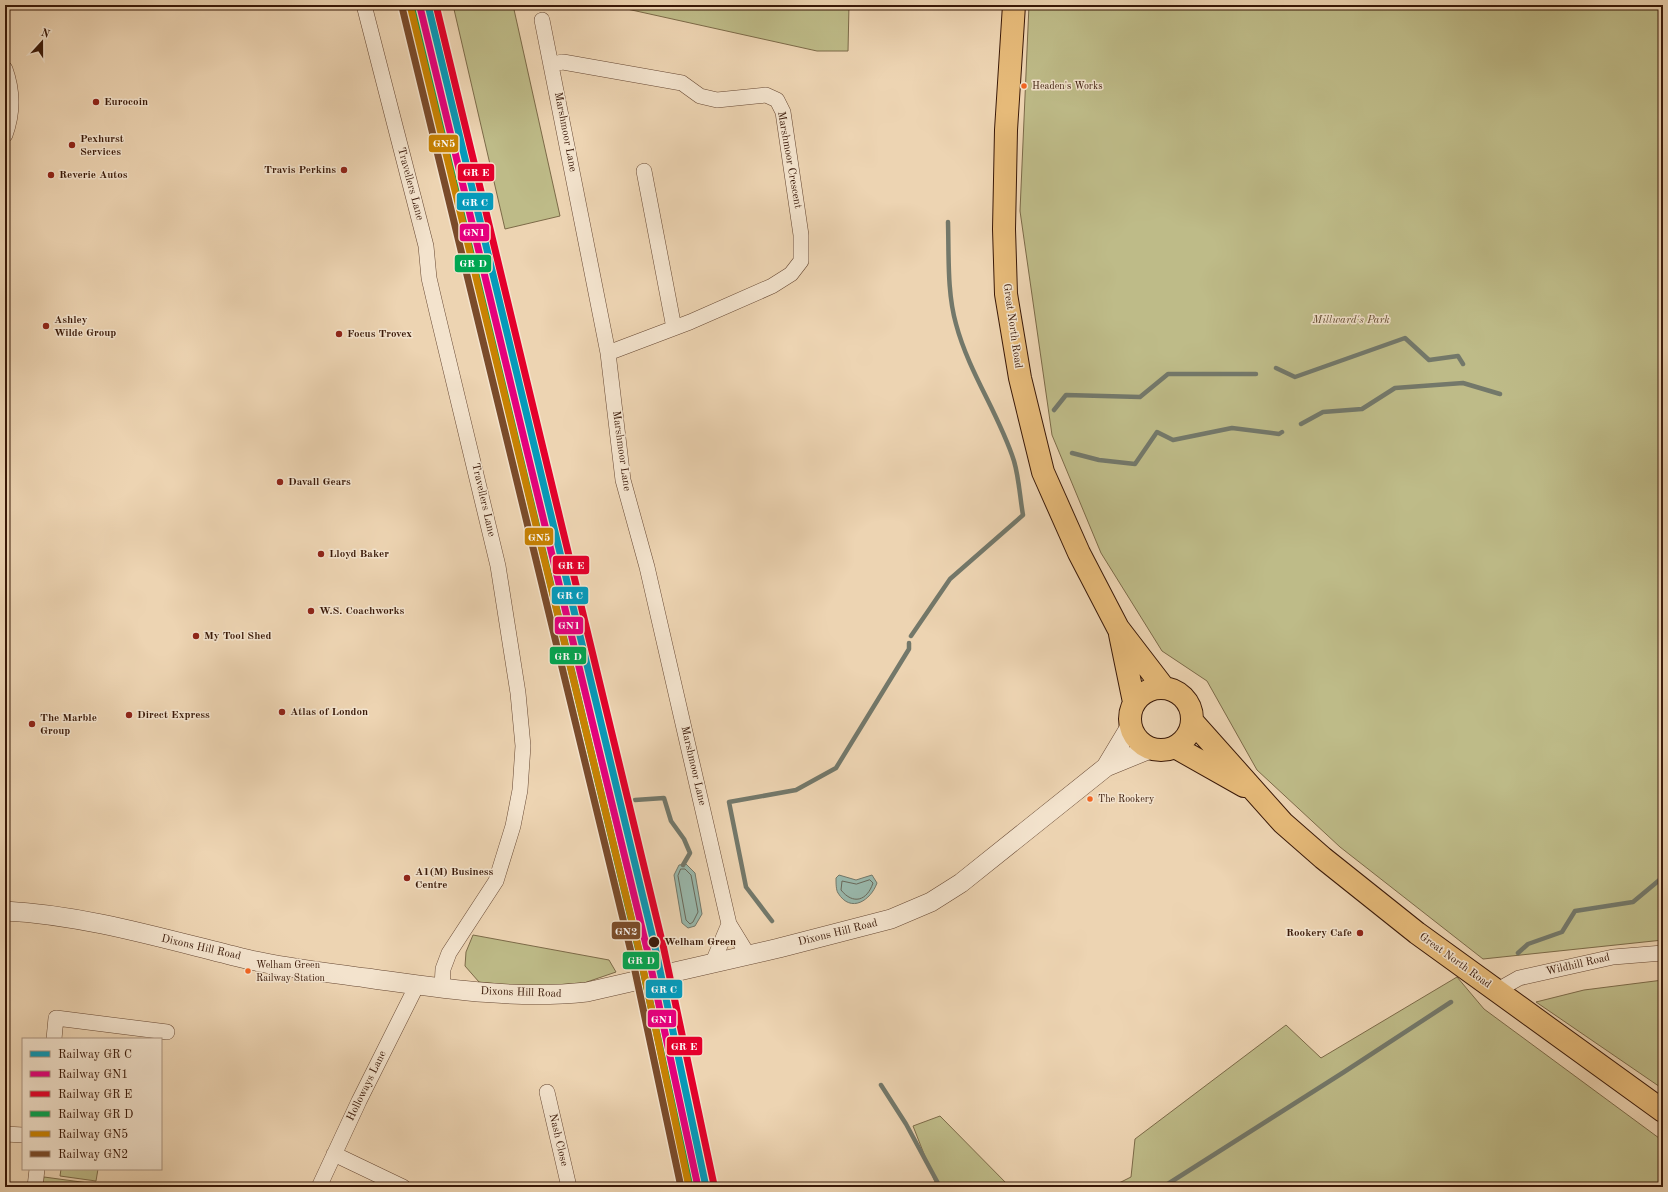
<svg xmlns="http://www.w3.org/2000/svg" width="1668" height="1192" font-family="'Old Standard TT',serif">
<rect width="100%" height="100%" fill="#edd4b2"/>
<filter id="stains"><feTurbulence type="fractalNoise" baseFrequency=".005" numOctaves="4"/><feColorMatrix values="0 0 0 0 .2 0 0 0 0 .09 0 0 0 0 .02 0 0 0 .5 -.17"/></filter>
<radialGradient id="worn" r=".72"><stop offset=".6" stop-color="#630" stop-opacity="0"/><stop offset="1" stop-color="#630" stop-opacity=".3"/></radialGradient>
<path fill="#bebb88" stroke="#7c6a48" d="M453 5H513L560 216 505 229Z
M609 5H849L848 51H817Z
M1029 5H1663V940L1483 959 1340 847 1257 770 1207 681 1162 651 1101 553 1052 435 1020 211Z
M473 935 609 960 616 972 584 983 526 987 479 982 465 966 466 952Z
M1457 977 1484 1009 1663 1141V1187H1111L1131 1177 1135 1139 1286 1025 1321 1058Z
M1663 980V1089L1536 1002 1584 990Z
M940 1116 1010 1187H937L913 1126Z
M61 1169H98L96 1181 60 1176Z
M44 1177 96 1184V1187H58V1185L43 1183Z"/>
<path fill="#99b8ac" stroke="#73786a" d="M686 864 695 873 702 914 695 926 688 928 682 923 674 875 679 865Z
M839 875 856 880 872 875 877 883C871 900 851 914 838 893 836 890 836 883 836 878Z"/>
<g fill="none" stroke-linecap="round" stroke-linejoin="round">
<path stroke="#69685a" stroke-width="1" d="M681 869H685L691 875 698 912 693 922 690 924 686 920 678 876Z
M870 880 873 883C867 901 853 905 841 890L842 881 856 884Z"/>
<path stroke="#73786a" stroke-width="4.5" d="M1276 368 1295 377 1405 338 1429 360 1458 356 1463 364
M1054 410 1066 395 1140 397 1168 374H1256
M1301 424 1323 412 1362 409 1395 388 1463 383 1500 394
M1072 453 1099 460 1135 464 1157 432 1173 440 1232 428 1279 434 1282 432
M911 636 950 579 1023 515C1020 498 1019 478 1014 461 999 414 969 373 956 324 947 292 949 256 948 222
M635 800 664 798 671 821 684 839 690 853 683 865
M772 921 746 887 729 802 796 790 836 768 909 649V643
M1518 953 1528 944 1562 932 1575 911 1633 902 1663 877
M881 1085 906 1124 940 1187
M1163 1187 1344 1072 1451 1002"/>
<g stroke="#664732" stroke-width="16">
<path id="minor" d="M364 5 426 246 429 278 436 308 498 566 518 693 523 746 520 790 513 826 496 881 449 953 443 969 442 987
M542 20 608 353 623 480 647 567 729 924 748 955
M552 64 563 62 682 83 700 96 717 100 766 95 777 100 783 112 801 235V261L791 274 772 286 690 322 608 353
M5 69C13 91 13 113 5 135
M644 171 674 328
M713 962 729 924
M1496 991 1519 978 1613 957 1663 953
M54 1039 56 1018 167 1032
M547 1092 569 1187
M5 1134 23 1135
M334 1154 403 1187
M35 1187 37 1169
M319 1187 359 1101 417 985"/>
</g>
<g stroke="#664732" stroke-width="20">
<path id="tertiary" d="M1106 767 1130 727
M5 911C85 915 164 939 242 958 283 968 325 972 367 978 440 988 513 1000 587 992L779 948 891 919 931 902 961 883 1106 767 1150 749"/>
</g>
<g stroke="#391807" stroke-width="24">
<path id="primary" d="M1014 5 1006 130 1004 229 1006 294 1020 378 1043 472 1079 553 1118 628 1164 688
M1120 634 1134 702
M1130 719a31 31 0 1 1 62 0a31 31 0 1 1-62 0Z
M1192 721 1283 823 1323 858 1417 933 1663 1111
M1175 747 1244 786"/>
</g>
<use href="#minor" stroke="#f3e3cd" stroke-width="15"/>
<use href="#tertiary" stroke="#f3e3cd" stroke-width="19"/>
<use href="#primary" stroke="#e6ba79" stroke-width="22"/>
<g stroke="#f3e3cd" stroke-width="10">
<path id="rail-1" d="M428 5 655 947 706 1187"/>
</g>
<g stroke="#f3e3cd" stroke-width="10">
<path id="rail-2" d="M420 7 647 949 698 1187"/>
</g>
<g stroke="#f3e3cd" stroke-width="10">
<path id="rail-3" d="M436 5 663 945 714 1185"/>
</g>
<g stroke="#f3e3cd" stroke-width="10">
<path id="rail-4" d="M412 9 639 951 690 1187"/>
</g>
<g stroke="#f3e3cd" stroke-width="10">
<path id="rail-5" d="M410 5 639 950 689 1187"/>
</g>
<g stroke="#f3e3cd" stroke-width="10">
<path id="rail-6" d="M402 7 631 952 681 1187"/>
</g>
<use href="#rail-1" stroke="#069aba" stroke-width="7"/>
<use href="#rail-2" stroke="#e5007d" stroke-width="7"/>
<use href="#rail-3" stroke="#e4002b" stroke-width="7"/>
<use href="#rail-4" stroke="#00a651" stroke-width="7"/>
<use href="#rail-5" stroke="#c88202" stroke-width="7"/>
<use href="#rail-6" stroke="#7a4b2a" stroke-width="7"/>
</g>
<g fill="#f26522" stroke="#f3e3cd" stroke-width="1.5">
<circle cx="1024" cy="86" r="3.5"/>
<circle cx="1090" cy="799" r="3.5"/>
<circle cx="248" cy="971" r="3.5"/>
</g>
<g fill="#8f2418" stroke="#f3e3cd" stroke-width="1.5">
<circle cx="96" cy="102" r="4"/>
<circle cx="72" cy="145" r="4"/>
<circle cx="344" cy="170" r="4"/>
<circle cx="51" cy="175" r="4"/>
<circle cx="46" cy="326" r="4"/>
<circle cx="339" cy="334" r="4"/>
<circle cx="280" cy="482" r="4"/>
<circle cx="321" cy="554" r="4"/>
<circle cx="311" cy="611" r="4"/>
<circle cx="196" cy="636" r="4"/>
<circle cx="282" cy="712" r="4"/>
<circle cx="129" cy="715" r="4"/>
<circle cx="32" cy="724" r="4"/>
<circle cx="407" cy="878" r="4"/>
<circle cx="1360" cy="933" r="4"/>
</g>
<circle fill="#391807" stroke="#f3e3cd" stroke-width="1.5" cx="654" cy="942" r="6"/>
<g text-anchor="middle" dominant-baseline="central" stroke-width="3" stroke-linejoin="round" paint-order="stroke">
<g font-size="10" fill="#391807" stroke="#f3e3cd" text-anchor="start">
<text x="1032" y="86">Headen's Works</text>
<text x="1098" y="799">The Rookery</text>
<text x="256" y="965">Welham Green<tspan x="256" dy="13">Railway Station</tspan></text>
</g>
<g font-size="11" font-weight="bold" fill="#391807" stroke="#f3e3cd" text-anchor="start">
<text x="104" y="102">Eurocoin</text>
<text x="80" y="139">Pexhurst<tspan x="80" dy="13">Services</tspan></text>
<text x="336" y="170" text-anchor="end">Travis Perkins</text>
<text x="59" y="175">Reverie Autos</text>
<text x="54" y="320">Ashley<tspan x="54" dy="13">Wilde Group</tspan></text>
<text x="347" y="334">Focus Trovex</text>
<text x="288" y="482">Davall Gears</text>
<text x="329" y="554">Lloyd Baker</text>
<text x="319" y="611">W.S. Coachworks</text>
<text x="204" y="636">My Tool Shed</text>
<text x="290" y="712">Atlas of London</text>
<text x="137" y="715">Direct Express</text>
<text x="40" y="718">The Marble<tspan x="40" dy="13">Group</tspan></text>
<text x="415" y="872">A1(M) Business<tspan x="415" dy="13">Centre</tspan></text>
<text x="1352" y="933" text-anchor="end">Rookery Cafe</text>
</g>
<g font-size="11" fill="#391807" stroke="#f3e3cd">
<text transform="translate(565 132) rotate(79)">Marshmoor Lane</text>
<text transform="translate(789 160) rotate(80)">Marshmoor Crescent</text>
<text transform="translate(410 184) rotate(75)">Travellers Lane</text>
<text transform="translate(1012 326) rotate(82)">Great North Road</text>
<text transform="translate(621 451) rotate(82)">Marshmoor Lane</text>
<text transform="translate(483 500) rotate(77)">Travellers Lane</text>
<text transform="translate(693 766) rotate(77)">Marshmoor Lane</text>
<text transform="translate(838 933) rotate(-14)">Dixons Hill Road</text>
<text transform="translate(201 948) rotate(13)">Dixons Hill Road</text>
<text transform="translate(1455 961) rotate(36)">Great North Road</text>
<text transform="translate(1578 965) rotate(-13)">Wildhill Road</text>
<text transform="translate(521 993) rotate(2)">Dixons Hill Road</text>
<text transform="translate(367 1086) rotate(-64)">Holloways Lane</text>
<text transform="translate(558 1140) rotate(77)">Nash Close</text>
</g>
<g font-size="11" font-style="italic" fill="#61492e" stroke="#f3e3cd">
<text x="1351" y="320">Millward's Park</text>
</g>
<g font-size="11" font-weight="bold" fill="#391807" stroke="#f3e3cd" text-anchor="start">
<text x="664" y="942">Welham Green</text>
</g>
</g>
<g stroke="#f3e3cd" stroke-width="1.5">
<rect x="428" y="134" width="31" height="19" rx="4" fill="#c88202"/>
<rect x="457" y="163" width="38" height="19" rx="4" fill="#e4002b"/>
<rect x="456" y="192" width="38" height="19" rx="4" fill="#069aba"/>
<rect x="459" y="223" width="31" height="19" rx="4" fill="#e5007d"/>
<rect x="454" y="254" width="38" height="19" rx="4" fill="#00a651"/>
<rect x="524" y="527" width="30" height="19" rx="4" fill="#c88202"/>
<rect x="552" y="555" width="38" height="20" rx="4" fill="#e4002b"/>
<rect x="551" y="586" width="38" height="19" rx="4" fill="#069aba"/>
<rect x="554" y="616" width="30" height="19" rx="4" fill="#e5007d"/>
<rect x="549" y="646" width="38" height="19" rx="4" fill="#00a651"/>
<rect x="611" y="921" width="30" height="19" rx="4" fill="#7a4b2a"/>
<rect x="622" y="951" width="38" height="19" rx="4" fill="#00a651"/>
<rect x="645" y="979" width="38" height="20" rx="4" fill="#069aba"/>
<rect x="647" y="1009" width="30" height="19" rx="4" fill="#e5007d"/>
<rect x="666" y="1036" width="37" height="20" rx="4" fill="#e4002b"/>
</g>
<g font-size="11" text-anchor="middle" font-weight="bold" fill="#fff">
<text x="444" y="147">GN5</text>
<text x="476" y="176">GR E</text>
<text x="475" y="206">GR C</text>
<text x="474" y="236">GN1</text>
<text x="473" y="267">GR D</text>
<text x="539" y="541">GN5</text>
<text x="571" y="569">GR E</text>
<text x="570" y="599">GR C</text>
<text x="569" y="629">GN1</text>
<text x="568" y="660">GR D</text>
<text x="626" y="935">GN2</text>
<text x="641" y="964">GR D</text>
<text x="664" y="993">GR C</text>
<text x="662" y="1023">GN1</text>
<text x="684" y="1050">GR E</text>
</g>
<rect width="1668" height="1192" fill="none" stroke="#edd4b2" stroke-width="20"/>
<rect x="6" y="6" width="1656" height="1180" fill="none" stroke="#391807" stroke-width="2"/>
<rect x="10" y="10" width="1648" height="1172" fill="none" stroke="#391807"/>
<rect x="22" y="1038" width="140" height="132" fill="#f3e3cd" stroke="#a9927e"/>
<rect x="30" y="1051" width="20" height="6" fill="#069aba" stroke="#a9927e"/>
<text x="58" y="1058" font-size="12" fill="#391807">Railway GR C</text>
<rect x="30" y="1071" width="20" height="6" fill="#e5007d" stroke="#a9927e"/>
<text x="58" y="1078" font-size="12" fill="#391807">Railway GN1</text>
<rect x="30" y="1091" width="20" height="6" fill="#e4002b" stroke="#a9927e"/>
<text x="58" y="1098" font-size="12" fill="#391807">Railway GR E</text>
<rect x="30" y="1111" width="20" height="6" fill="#00a651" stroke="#a9927e"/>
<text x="58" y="1118" font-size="12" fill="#391807">Railway GR D</text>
<rect x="30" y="1131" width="20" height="6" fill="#c88202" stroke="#a9927e"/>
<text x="58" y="1138" font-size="12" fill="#391807">Railway GN5</text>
<rect x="30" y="1151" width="20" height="6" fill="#7a4b2a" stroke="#a9927e"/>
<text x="58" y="1158" font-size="12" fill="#391807">Railway GN2</text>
<g transform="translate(42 42) rotate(21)" stroke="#f3e3cd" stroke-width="3" paint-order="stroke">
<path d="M0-3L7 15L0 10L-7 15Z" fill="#391807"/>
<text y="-6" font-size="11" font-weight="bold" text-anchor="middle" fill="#391807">N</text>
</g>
<rect width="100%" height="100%" filter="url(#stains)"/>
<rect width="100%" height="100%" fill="url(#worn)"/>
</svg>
